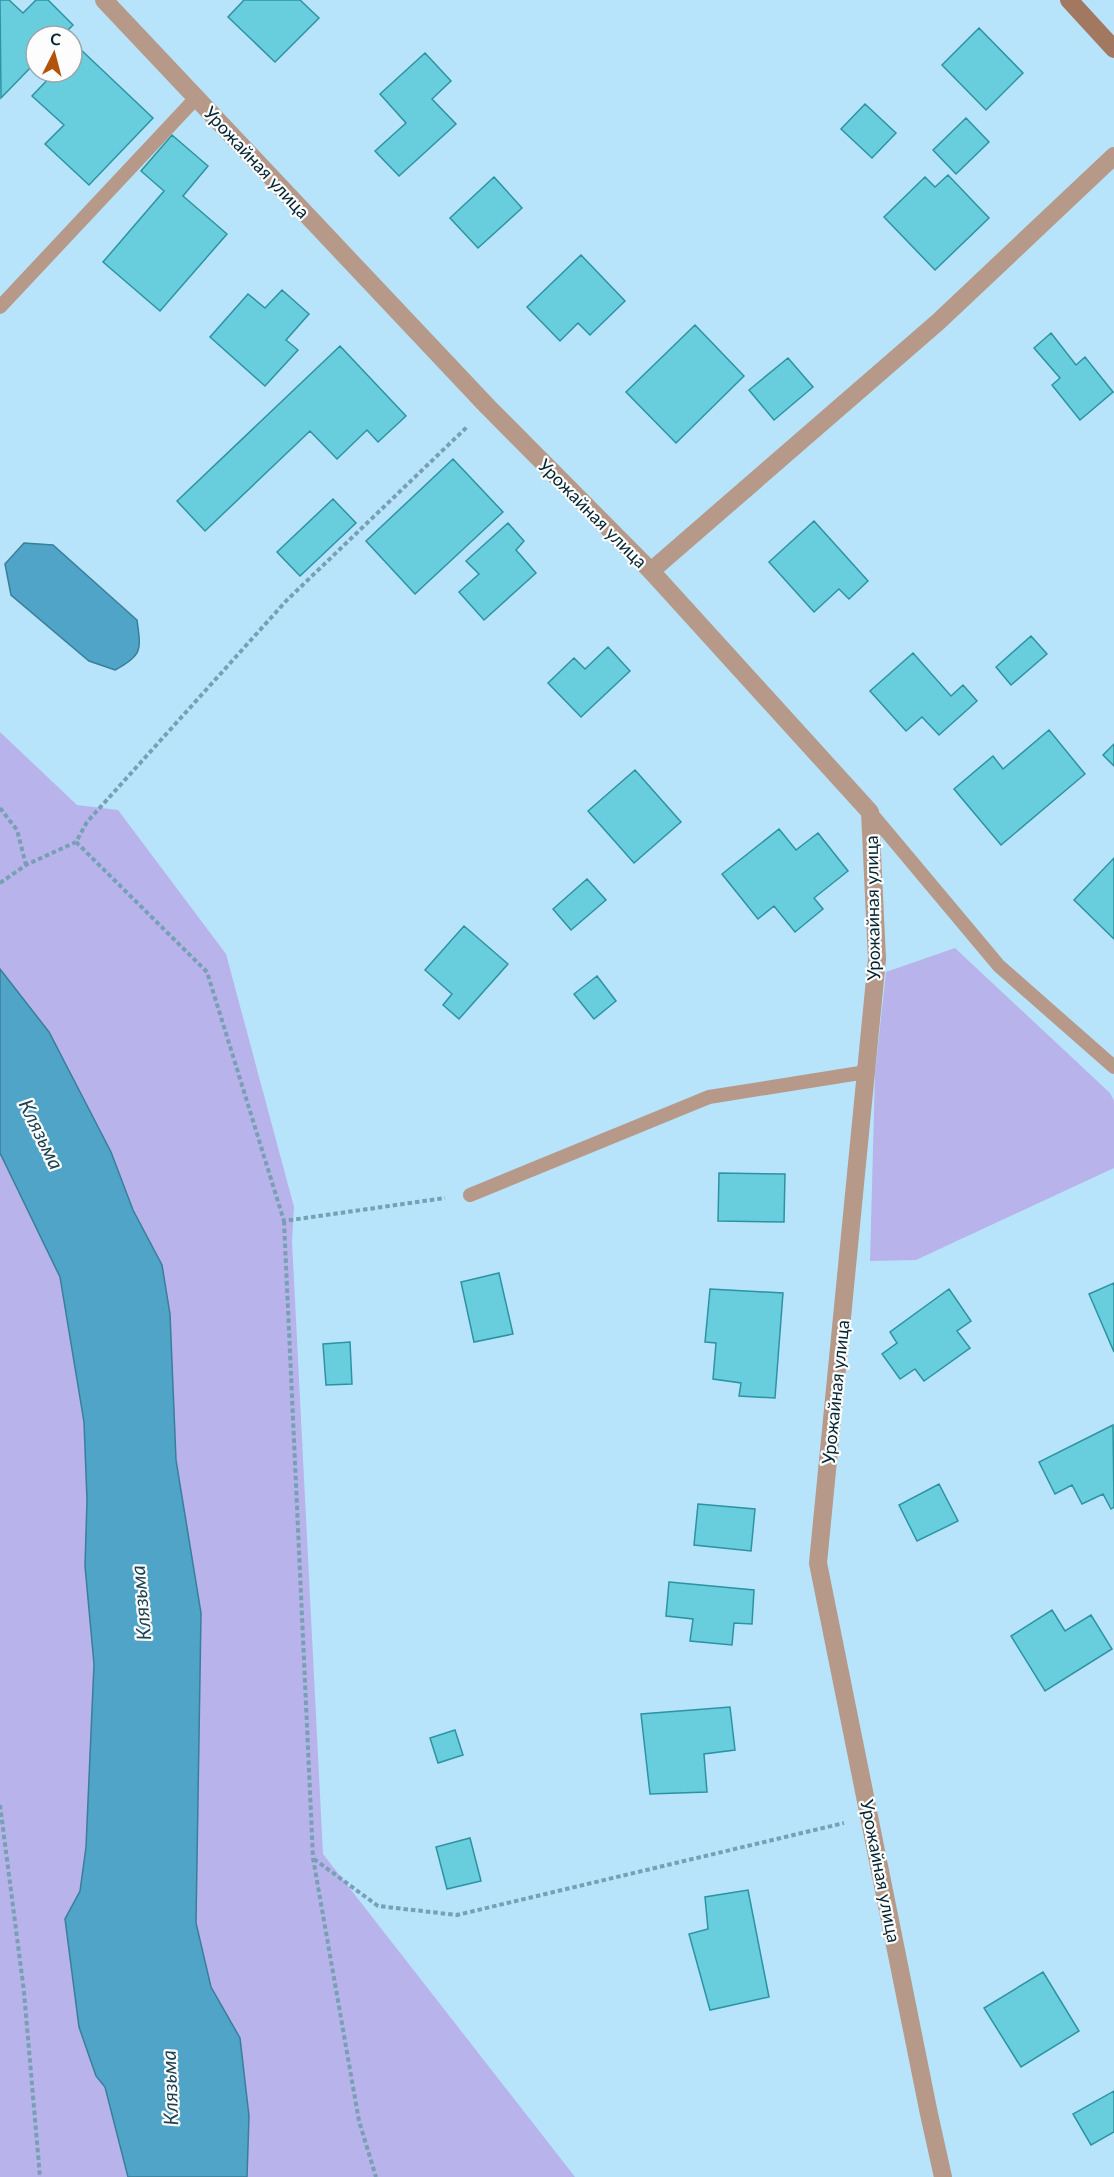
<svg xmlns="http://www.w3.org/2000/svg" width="1114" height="2177" font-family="Lato,sans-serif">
<rect width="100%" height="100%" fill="#b7e4fa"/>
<path fill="#b8b3ea" d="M0 732 77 805 118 810 226 954 294 1207 292 1241 323 1854 575 2177H247L249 2116 240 2038 211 1987 196 1923 201 1613 176 1460 170 1314 162 1265 133 1210 111 1152 49 1032 0 969Z
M955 948 1110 1093 1114 1101V1168L916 1260 870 1261 875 1073 886 972Z
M0 1153 60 1277 84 1422 87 1500 85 1566 94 1664 86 1847 80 1891 65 1919 96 2076 105 2086 128 2177H0Z"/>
<path fill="#50a4c8" stroke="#397e9b" stroke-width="1.5" d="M24 543 53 545 137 620C141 650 143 655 115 670L89 661 11 595 5 564Z
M0 969 49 1032 111 1152 133 1210 162 1265 170 1314 176 1460 201 1613 196 1923 211 1987 240 2038 249 2116 247 2177H128L105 2087 96 2076 79 2027 65 1919 80 1891 86 1847 94 1664 85 1566 87 1500 84 1422 60 1277 0 1153Z"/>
<path fill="#68cddd" stroke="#2d93a2" stroke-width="1.5" d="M0 0H9L23 13 36 0H48L73 25 62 36H36V62L1 98Z
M244 0H300L319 18 275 62 228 17Z
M979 28 1023 73 986 110 942 65Z
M78 47 153 118 89 185 45 144 64 125 32 96 55 72H72V54Z
M425 53 451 81 432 99 456 124 399 176 375 151 406 123 380 94Z
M865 104 896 133 872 158 841 129Z
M966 118 989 142 956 174 933 150Z
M172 135 208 166 183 196 227 234 160 311 103 262 164 191 141 171Z
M948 175 989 218 935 270 884 217 925 177 935 187Z
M494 177 522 208 478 248 450 218Z
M581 255 625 301 590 335 578 323 560 341 527 307Z
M282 290 309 314 286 340 298 350 265 386 210 337 248 294 265 308Z
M695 325 744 376 676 443 626 392Z
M1051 333 1076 365 1085 357 1113 392 1080 420 1052 385 1060 378 1034 348Z
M340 346 406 416 378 442 367 430 337 459 310 431 205 531 177 501Z
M788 358 813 387 774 420 749 390Z
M453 459 503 512 415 594 366 541Z
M333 499 356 523 300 576 277 552Z
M814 521 868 581 849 599 839 589 814 612 769 562Z
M508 523 524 541 516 550 536 573 484 620 459 592 479 574 466 561Z
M1031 636 1047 654 1011 685 996 667Z
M608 647 630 671 581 717 548 683 574 658 585 669Z
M913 653 951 696 963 685 977 701 939 735 922 717 906 731 870 691Z
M1049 730 1085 774 1001 845 954 789 993 756 1003 769Z
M1114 744V766L1103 755Z
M635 770 681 822 634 863 588 811Z
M779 829 796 850 818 833 848 871 814 898 823 909 795 932 774 906 758 919 722 874Z
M1114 858V939L1074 900Z
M587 879 606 900 571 930 553 909Z
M464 926 508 964 459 1019 443 1005 452 994 425 970Z
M597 976 616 1001 594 1019 574 994Z
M719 1173 785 1174 784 1222 718 1221Z
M499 1273 513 1334 474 1342 461 1282Z
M1114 1283V1352L1089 1294Z
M710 1289 783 1293 775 1398 739 1396 741 1383 713 1379 716 1343 705 1342Z
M949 1289 971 1321 957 1331 970 1348 924 1381 915 1369 900 1379 882 1354 897 1343 890 1332Z
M350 1342 352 1384 326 1385 323 1344Z
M1113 1425 1114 1507 1111 1509 1103 1494 1082 1504 1072 1485 1055 1494 1039 1462Z
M939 1484 958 1521 917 1541 899 1505Z
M698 1504 755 1509 751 1551 694 1545Z
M669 1582 754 1590 752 1624 734 1623 732 1645 690 1641 693 1619 666 1616Z
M1052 1610 1065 1631 1091 1615 1112 1649 1045 1691 1011 1636Z
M730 1707 735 1750 704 1754 707 1792 650 1794 641 1714Z
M455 1730 463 1755 438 1763 430 1738Z
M470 1838 481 1881 447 1889 436 1847Z
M748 1890 769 1997 710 2010 689 1934 708 1929 705 1897Z
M1043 1972 1079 2031 1021 2067 984 2008Z
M1114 2091V2132L1091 2145 1073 2114Z"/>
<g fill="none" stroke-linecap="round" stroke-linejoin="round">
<path stroke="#77a0b4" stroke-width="4" stroke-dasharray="4.5 3" stroke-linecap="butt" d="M0 808 17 830 26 865
M76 842 207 972 284 1221 445 1198
M0 883 26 865 76 842 87 822 287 600 468 426
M284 1221 313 1858 359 2121 376 2177
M0 1805 24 1992 40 2177
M314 1859 378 1906 457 1915 844 1823"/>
<path stroke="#b69989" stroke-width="14" d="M0 307 196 98
M870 812 999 966 1114 1067
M470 1195 709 1097 866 1072"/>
<path stroke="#b69989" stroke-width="18" d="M651 571 938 322 1114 156"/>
<path stroke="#b69989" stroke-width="18" d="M104 0 488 407 651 571 870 812 877 959 818 1563 929 2114 943 2177"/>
<path stroke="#a27861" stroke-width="18" d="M1069 0 1114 49"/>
</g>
<g text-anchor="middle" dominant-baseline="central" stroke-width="4.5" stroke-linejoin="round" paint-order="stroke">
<g font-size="18" fill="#032533" stroke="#fdfdfd">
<text transform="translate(257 162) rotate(47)">Урожайная улица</text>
<text transform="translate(593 513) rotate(45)">Урожайная улица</text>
<text transform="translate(872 908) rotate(-91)">Урожайная улица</text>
<text transform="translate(835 1392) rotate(-84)">Урожайная улица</text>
<text transform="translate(881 1871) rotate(79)">Урожайная улица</text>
</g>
<g font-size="20" font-style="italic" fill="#1d4252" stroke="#fdfdfd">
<text transform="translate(42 1134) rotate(64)">Клязьма</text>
<text transform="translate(140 1603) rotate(-95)">Клязьма</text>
<text transform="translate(169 2088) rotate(-92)">Клязьма</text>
</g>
</g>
<g transform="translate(54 54) rotate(6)"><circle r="28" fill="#fdfdfd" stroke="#99a7ac" stroke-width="1.5"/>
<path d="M0-4.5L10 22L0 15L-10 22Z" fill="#b3530b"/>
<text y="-9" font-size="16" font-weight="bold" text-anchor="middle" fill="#032533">С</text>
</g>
</svg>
